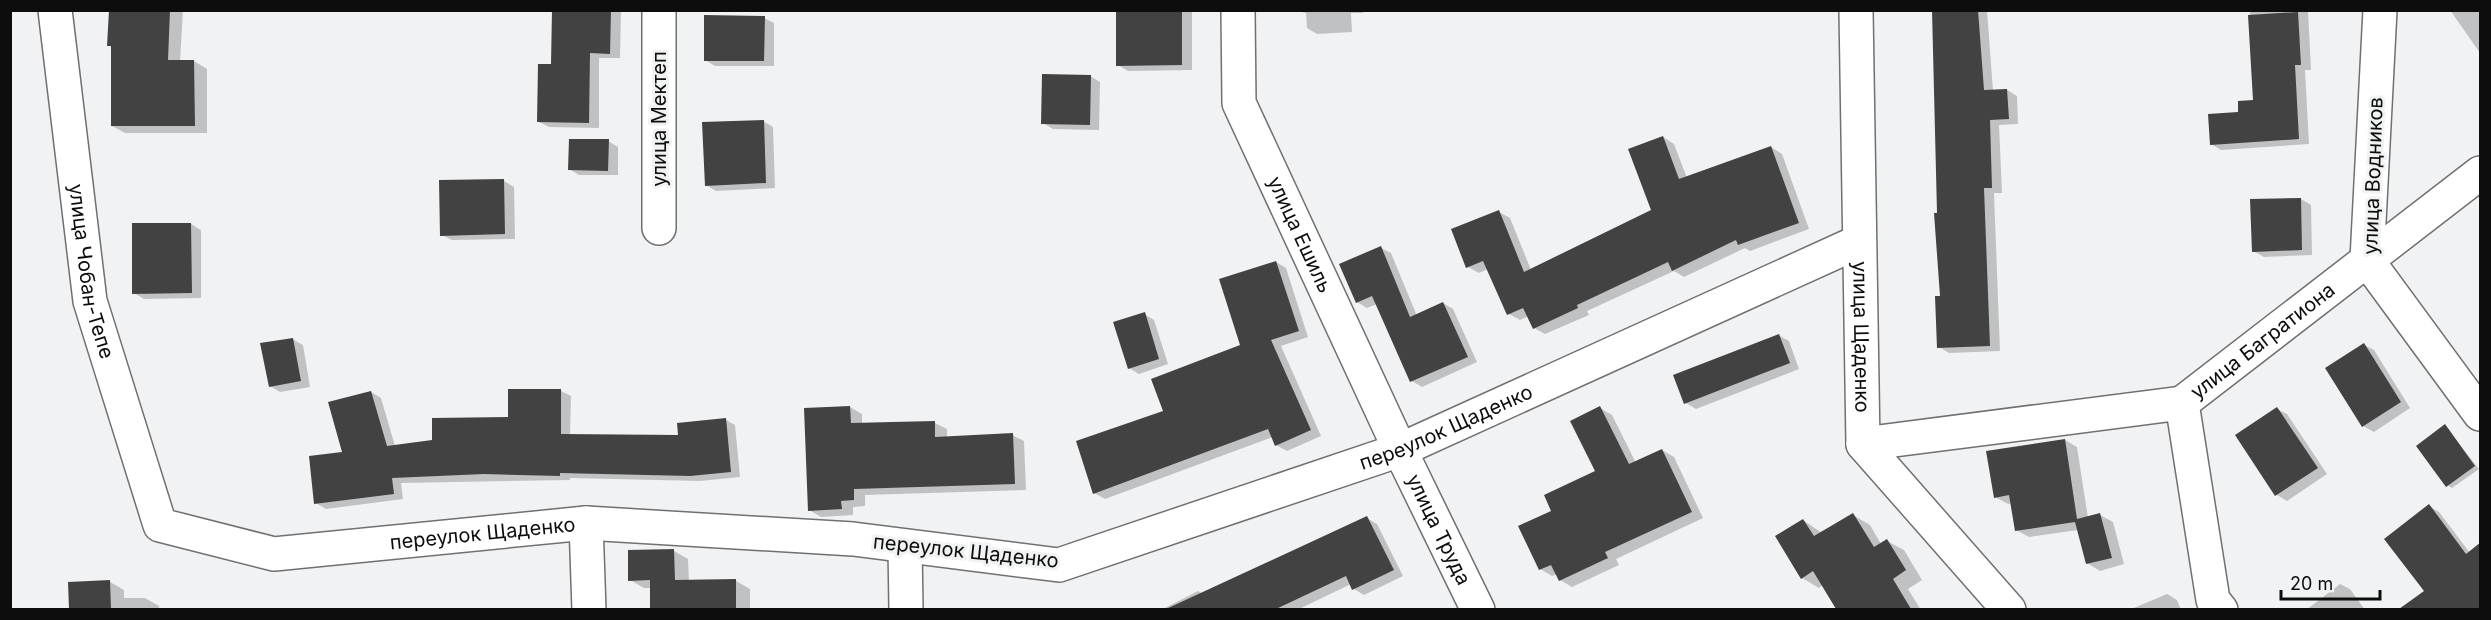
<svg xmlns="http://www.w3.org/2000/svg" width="2491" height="620" font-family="Inter,sans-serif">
<rect width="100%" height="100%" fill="#f1f2f3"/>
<path fill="#0003" d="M110 10H183L180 62 194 61 207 69V133H125L112 126V47L109 45Z
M554 10H621L620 58H599V128L549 127 539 122 552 65Z
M1117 10H1192V70L1128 71 1118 65Z
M1293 10H1363V13H1351L1352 32 1317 34 1307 28 1306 13Z
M1933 10H1987L1993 91 2007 90 2017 96 2018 124 1999 125 2002 193H1994L2000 351 1949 353 1939 347 1942 298Z
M2250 10H2308L2311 70H2305L2309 144 2221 150 2211 144 2240 113 2255 101Z
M2450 10H2480V53Z
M764 18 774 23V66H715L705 60Z
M1090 76 1100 82 1099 130 1053 129 1043 123Z
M763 121 773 127 775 188 716 191 706 185Z
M1663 137 1674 144 1687 178 1771 147 1782 154 1809 229 1750 251 1745 248 1684 277 1674 271 1587 311 1589 315 1545 334 1534 328 1529 316 1520 320 1509 314 1488 269 1479 273 1468 267 1499 212 1510 218 1531 270 1653 211Z
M608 141 618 147V175H579L569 169Z
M504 181 514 187 515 239 452 240 442 235Z
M2301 199 2311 205 2312 255 2264 257 2253 251Z
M134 224H191L201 230V298L144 299 134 293Z
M1381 248 1391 253 1417 316 1443 303 1453 309 1477 362 1422 387 1412 381 1377 304 1367 308 1357 302Z
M1276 262 1286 268 1308 337 1281 346 1321 436 1287 451 1276 445 1273 437 1105 499 1094 493 1165 412 1242 345Z
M1144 314 1154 320 1168 364 1139 374 1129 368Z
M1778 335 1789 341 1799 369 1696 409 1686 403Z
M292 339 303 345 310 387 280 392 270 386Z
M2364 345 2374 350 2410 408 2374 432 2363 426Z
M561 391 571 396 570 436 680 437 726 420 735 425 740 477 700 481 570 478V480L401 483 403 499 326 509 316 503 344 453 371 392 381 398 395 446 434 441 509 418Z
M850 407 862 414V424L935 423 947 429V438L1012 435 1024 441 1026 490 865 495V506L853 507V515L821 517 809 510Z
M1600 408 1612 415 1636 463 1662 450 1674 457 1703 518 1616 559 1619 565 1572 587 1560 580 1557 574 1552 576 1540 569 1553 511 1597 471Z
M2277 409 2287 414 2327 474 2287 501 2277 495Z
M2445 426 2479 469 2452 488 2447 485Z
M2065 440 2077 447 2088 518 2100 515 2113 522 2124 564 2100 571 2087 563 2078 530 2029 537 2016 530 2012 503 2008 504 1995 497Z
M2429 506 2439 512 2470 553 2480 544V610H2401L2426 591Z
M1853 515 1870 525 1881 544 1887 541 1904 550 1922 580 1908 589 1921 610H1838L1823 585 1819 588 1802 578 1803 520 1822 533Z
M1367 518 1377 524 1403 576 1364 595 1354 589 1351 584 1297 610H1161L1198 591 1203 594Z
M674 551 688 559 689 581H736L750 589V610H652V588H644L630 580V552Z
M110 582 124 590V598H145L159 606V610H71L69 584Z
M2340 584 2350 589 2365 610H2306Z
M2167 594 2177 600 2181 610H2129Z"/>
<path fill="#434243" d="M109 10H170L168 60H194L195 126H111V46H107Z
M552 10H611L610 54 590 53 589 123 537 122 538 64H551Z
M1116 10H1182V65L1116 66Z
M1932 10H1978L1984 90 2007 89 2009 119 1990 120 1992 188H1984L1990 346 1937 348 1935 296H1940L1934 213H1937Z
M2298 12 2301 65H2295L2299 139 2210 145 2208 114 2238 112V101L2253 100 2248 15Z
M704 15 765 16 764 61H704Z
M1042 74 1091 75 1090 125 1041 124Z
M764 120 766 183 705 186 702 122Z
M1663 136 1679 179 1771 146 1799 223 1738 245 1736 240 1672 271 1668 262 1577 305 1578 308 1533 329 1523 308 1507 315 1483 261 1466 268 1451 229 1499 210 1524 272 1651 210 1628 149Z
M569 139H609L608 171 568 170Z
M504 179 505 234 440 236 439 180Z
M2301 198 2302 250 2252 252 2250 199Z
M132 223H191L192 293 132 294Z
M1381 246 1410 317 1443 302 1468 357 1410 382 1372 296 1356 303 1339 264Z
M1276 261 1299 331 1271 340 1311 430 1275 446 1268 429 1093 494 1076 441 1163 411 1151 379 1240 345 1219 279Z
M1145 312 1159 359 1128 369 1113 322Z
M1779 334 1790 363 1684 404 1673 375Z
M293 338 301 381 269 387 260 343Z
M2364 343 2401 402 2362 427 2325 368Z
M508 389H561V434L678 435 677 423 726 418 731 472 690 476 560 473V476L484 474 392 478 394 494 314 504 309 456 342 452 328 402 371 391 387 446 432 440V418L508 417Z
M850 406 851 423 935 421V437L1013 433 1015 484 854 489V500L841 501 842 509 808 511 804 408Z
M1600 406 1629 464 1662 449 1692 512 1605 552 1608 558 1559 581 1551 565 1539 570 1518 526 1551 511 1544 495 1595 471 1570 421Z
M2277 407 2318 468 2275 496 2235 435Z
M2445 424 2475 466 2446 487 2416 446Z
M2065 439 2077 519 2100 513 2112 558 2086 564 2075 522 2015 531 2009 495 1994 498 1986 451Z
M2429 504 2466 554 2481 542V609H2399L2424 591 2384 539Z
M1853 513 1874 547 1887 539 1906 570 1893 579 1911 609H1836L1813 571 1801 579 1775 536 1803 519 1814 536Z
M1367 516 1394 570 1352 590 1346 576 1276 609H1166Z
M674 549 675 580 736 579V609H650V580L628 581V550Z
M110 580 111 609H69L68 582Z"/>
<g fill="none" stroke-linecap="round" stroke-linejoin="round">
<g stroke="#707071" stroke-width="36">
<g id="minor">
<path id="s1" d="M55 10 90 301 160 525 274 554 586 523 853 539 1059 565 1400 450 1858 242"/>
<path id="s2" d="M1238 10 1239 103 1400 450 1478 610"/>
<path id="s3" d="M1856 10 1863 444 2009 610"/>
<path d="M2380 10 2367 260 2480 414"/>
<path d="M659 228V10"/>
<path d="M1863 444 2182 403"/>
<path d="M586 523 589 610"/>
<path d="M905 546 906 610"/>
<path id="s4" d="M2221 610 2213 600 2182 403 2480 173"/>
</g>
</g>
<use href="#minor" stroke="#fff" stroke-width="33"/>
</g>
<g text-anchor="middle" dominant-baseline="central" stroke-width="6" stroke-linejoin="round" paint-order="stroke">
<g font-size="20" fill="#0d0d0d" stroke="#f1f2f3">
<text transform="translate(659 119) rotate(-90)">улица Мектеп</text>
<text transform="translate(2373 176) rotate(-88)">улица Водников</text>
<text stroke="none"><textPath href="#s2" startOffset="238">улица Ешиль</textPath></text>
<text stroke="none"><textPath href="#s1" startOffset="264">улица Чобан-Тепе</textPath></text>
<text stroke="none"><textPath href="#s3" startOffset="327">улица Щаденко</textPath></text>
<text stroke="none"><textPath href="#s4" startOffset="314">улица Багратиона</textPath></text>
<text stroke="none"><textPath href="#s1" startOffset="1845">переулок Щаденко</textPath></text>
<text stroke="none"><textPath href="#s2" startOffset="564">улица Труда</textPath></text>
<text stroke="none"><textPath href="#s1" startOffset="855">переулок Щаденко</textPath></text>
<text transform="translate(966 551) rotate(6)">переулок Щаденко</text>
</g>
</g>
<rect width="2491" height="620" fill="none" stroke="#0d0d0d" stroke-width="24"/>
<path d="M2281 590v9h99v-9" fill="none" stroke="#0d0d0d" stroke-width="3"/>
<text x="2290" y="590" font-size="18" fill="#0d0d0d" stroke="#f1f2f3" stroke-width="4.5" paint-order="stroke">20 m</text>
</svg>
